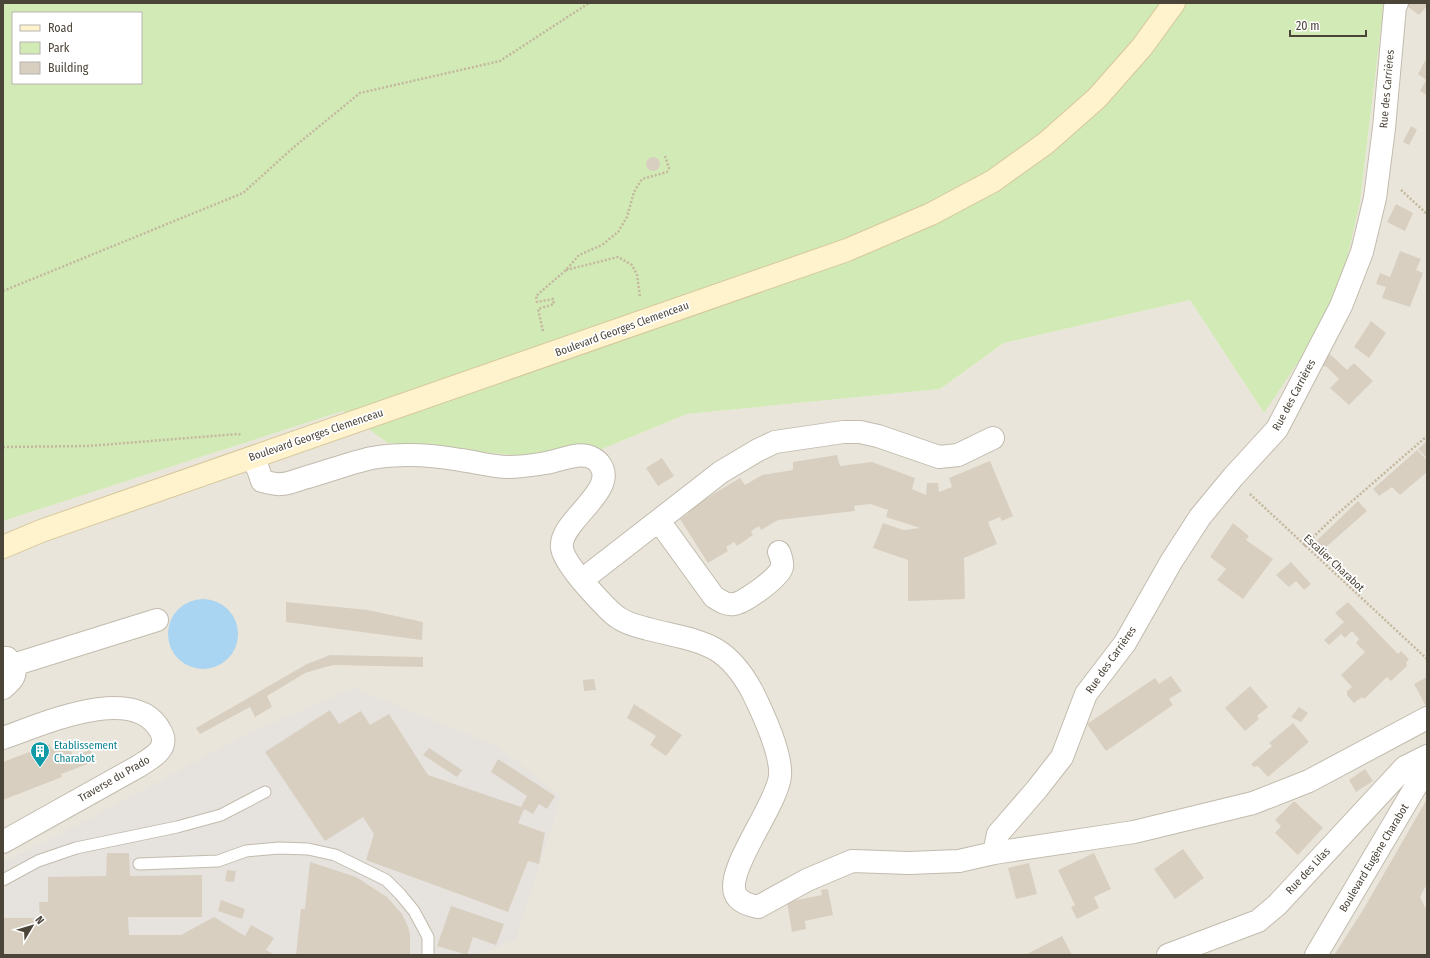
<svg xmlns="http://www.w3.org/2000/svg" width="1430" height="958" font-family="'Fira Sans Condensed',sans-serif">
<rect width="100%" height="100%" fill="#f6f3ec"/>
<path fill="#eae5da" d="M1387 3H1427V955H3V521L343 411 388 443 573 461 687 414 940 389 1004 343 1190 300 1264 413 1360 202 1383 11Z"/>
<path fill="#e6e2dd" d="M354 688 499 747 561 797 516 939 477 955H3V862L55 837 249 733Z"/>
<path fill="#d2eab5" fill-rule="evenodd" d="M3 3H1387L1383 11 1360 202 1336 306 1264 413 1190 300 1004 343 940 389 687 414 573 461 388 443 343 411 3 521ZM13 13H141V83H13Z"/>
<path fill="#a9d4f2" d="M168 634a35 35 0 1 1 70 0a35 35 0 1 1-70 0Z"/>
<path fill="#d8cfc1" d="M1408 3H1427V6L1419 15 1407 6Z
M1427 57V95L1420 91 1426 80 1418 74Z
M1411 126 1417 130 1409 145 1403 142Z
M646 164a7 7 0 1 1 14 0a7 7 0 1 1-14 0Z
M1396 204 1413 213 1405 231 1387 222Z
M1400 251 1421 259 1416 270 1423 273 1410 307 1382 298 1386 287 1376 284 1380 273 1390 277Z
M1371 321 1386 333 1369 358 1354 347Z
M1330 354 1347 370 1354 363 1373 381 1349 405 1330 388 1339 379 1327 367 1320 365Z
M1427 441V458L1418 449Z
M1417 450 1427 460V472L1400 495 1392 487 1379 496 1373 489Z
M837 455 840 466 872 462 915 478 912 489 926 495 927 483H938L939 492 952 487 949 478 990 461 1013 516 1002 521 1000 517 988 522 997 544 964 558 965 599 908 601V560L873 548 883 523 903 530 920 528 886 517 888 510 870 504 854 506 855 511 778 520 761 530 759 526 751 531 753 535 737 546 734 542 726 547 728 551 708 563 680 519 689 513 687 510 740 478 745 485 762 475 793 470V462Z
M662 458 674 476 658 486 646 468Z
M1358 501 1367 511 1317 555 1310 547Z
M1233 523 1249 536 1246 540 1273 559 1243 599 1217 580 1226 569 1210 557Z
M1291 562 1311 584 1304 590 1296 581 1289 587 1276 575Z
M286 602 368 610 423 622 422 640 286 622Z
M1348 602 1398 654 1401 651 1409 659 1406 663 1407 666 1391 681 1387 677 1364 699 1362 697 1354 703 1347 695V691L1352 687 1341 675 1365 652 1356 643 1359 639 1352 631 1345 638 1341 634 1329 645 1324 640 1344 622 1335 613Z
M330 655 423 657V667L333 665 305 673 267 696 272 707 255 717 250 707 200 734 196 728 307 664Z
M1171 676 1182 691 1169 699 1173 705 1106 751 1087 724 1155 678 1159 684Z
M1427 677V708L1414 684Z
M594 679 596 690 584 691 583 680Z
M1250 686 1268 707 1257 716 1259 719 1245 731 1225 708Z
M634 704 682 735 666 756 650 745 656 736 627 718Z
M1299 707 1308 713 1301 722 1291 717Z
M330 710 339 724 361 711 370 725 389 714 428 775 521 807 527 796 491 772 498 759 555 796 547 809 539 804 533 814 524 809 518 823 545 833 539 864 528 861 508 912 366 860 374 834 363 817 325 841 265 752Z
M1293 723 1309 742 1268 777 1258 766 1254 767 1251 764 1272 746 1269 743Z
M68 743 73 756 90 750 96 761 61 774 62 777 3 800V762L50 744 51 749Z
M429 748 462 770 457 777 423 755Z
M1365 769 1373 781 1356 792 1349 780Z
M1427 799V884L1420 897 1427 911V955H1334L1363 910Z
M1294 801 1323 828 1298 855 1275 833 1281 826 1275 820Z
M1183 849 1204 878 1175 899 1154 869Z
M107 853H129L130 876 202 875V917H128L129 935H181L214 917 245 936 251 925 274 938 266 950 275 955H3V918H40L39 902H48V877L106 876Z
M1094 853 1111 889 1094 897 1099 908 1077 919 1071 907 1075 905 1058 870Z
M310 862 356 877 387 897 402 914 407 924 410 934V955H296L301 909H305Z
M1029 863 1037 894 1016 899 1008 868Z
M227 870 236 871 234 882 225 881Z
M828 889 833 915 805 921 806 929 792 932 787 902 822 895 821 890Z
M221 900 245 909 242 919 218 911Z
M451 906 504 924 496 945 473 937 467 955 437 946Z
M1062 936 1072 955H1025Z"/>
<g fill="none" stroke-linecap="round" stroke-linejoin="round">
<g stroke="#c2bbae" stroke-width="13">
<path id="service" d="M139 864 218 861 246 851 279 848 308 849 335 855 386 880 400 894 414 911 428 937V955
M3 880 38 861 76 848 177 827 221 815 265 792"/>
</g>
<g stroke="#c2bbae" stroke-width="24">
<path id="minor" d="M251 458 258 469 262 481C268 482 275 485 281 484 288 484 297 480 304 478 326 472 349 463 372 458 400 453 433 455 461 460 476 462 493 467 508 467 520 467 534 465 546 463 559 461 574 453 587 456 591 457 597 460 599 463 621 490 558 521 562 548 564 564 598 599 610 611 621 622 633 625 648 629 699 642 724 640 752 691 762 711 782 754 780 776 777 805 726 869 735 893 738 902 749 905 758 907L807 880 852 861 909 863 959 861 994 853 1134 832 1253 803 1309 781 1427 718
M659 521 714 597C721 601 725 605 734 604 744 603 780 577 782 567 783 562 781 557 779 552
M582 580 721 472 758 450 775 442 843 432H860L878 436 939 457 958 455 993 438
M3 658H7C19 672 16 677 3 688
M13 665 157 620
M3 738C41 725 136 681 161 732 170 749 151 758 139 766L3 842
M994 853 998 834 1037 789 1062 757 1086 694 1125 643 1171 562 1200 517 1233 477 1277 429 1341 306 1362 252 1375 198 1384 128 1395 7 1397 3
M1168 955 1258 921 1277 905 1405 767 1427 756
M1316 955 1419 781 1427 759"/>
</g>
<g stroke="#d6c79b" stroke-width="24">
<path id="secondary" d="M3 547 41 531 847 250 931 214 993 181 1046 143 1097 98 1142 47 1174 3"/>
</g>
<path stroke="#c4b79f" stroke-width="2.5" stroke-dasharray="2 2" stroke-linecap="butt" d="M1401 190 1427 214
M566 270 618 257 632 265 637 275 640 297
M3 291 243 193 294 147 360 93 500 61 589 3
M543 331 538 309 554 304 553 299 537 302 536 296 566 270 579 255 602 245 618 232 627 217 634 192 642 179 667 172 669 168 665 156
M3 447 88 446 238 434 242 435
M1250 494 1427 659
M1304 546 1335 516 1427 436"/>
<use href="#service" stroke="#fff" stroke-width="11"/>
<use href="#minor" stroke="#fff" stroke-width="22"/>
<use href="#secondary" stroke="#fff3cd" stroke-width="22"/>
</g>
<defs>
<g id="building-pin" transform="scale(1)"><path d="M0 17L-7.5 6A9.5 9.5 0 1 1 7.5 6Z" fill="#0f9aa8" stroke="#fff"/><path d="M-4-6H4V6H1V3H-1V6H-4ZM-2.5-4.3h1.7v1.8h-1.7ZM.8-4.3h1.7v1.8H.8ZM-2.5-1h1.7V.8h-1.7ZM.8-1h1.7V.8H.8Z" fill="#fff"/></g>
</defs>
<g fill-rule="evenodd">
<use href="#building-pin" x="40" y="751"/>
</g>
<g text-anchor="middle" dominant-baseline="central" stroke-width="3.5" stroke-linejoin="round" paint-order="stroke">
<g font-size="11" fill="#4b4439" stroke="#fff">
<text transform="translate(1387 89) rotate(-85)">Rue des Carrières</text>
<text transform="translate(622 329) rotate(-20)">Boulevard Georges Clemenceau</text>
<text transform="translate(1294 395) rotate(-62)">Rue des Carrières</text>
<text transform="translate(316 435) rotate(-19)">Boulevard Georges Clemenceau</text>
<text transform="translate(1334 563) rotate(43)">Escalier Charabot</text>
<text transform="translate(1111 660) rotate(-55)">Rue des Carrières</text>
<text transform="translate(114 779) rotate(-30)">Traverse du Prado</text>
<text transform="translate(1374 858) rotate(-59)">Boulevard Eugène Charabot</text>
<text transform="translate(1308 871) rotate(-47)">Rue des Lilas</text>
</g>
<g font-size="11" fill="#0d838f" stroke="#fff" text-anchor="start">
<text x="54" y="745">Etablissement<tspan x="54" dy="13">Charabot</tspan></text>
</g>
</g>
<rect width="1430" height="958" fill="none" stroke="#4b4439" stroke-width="8"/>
<rect x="12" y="12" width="130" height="72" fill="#ffffff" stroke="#b7b4b0"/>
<rect x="20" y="25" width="20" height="6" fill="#fff3cd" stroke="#b7b4b0"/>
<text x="48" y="32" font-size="12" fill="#4b4439">Road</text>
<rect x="20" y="42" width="20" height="12" fill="#d2eab5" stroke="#b7b4b0"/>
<text x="48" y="52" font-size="12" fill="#4b4439">Park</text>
<rect x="20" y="62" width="20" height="12" fill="#d8cfc1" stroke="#b7b4b0"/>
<text x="48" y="72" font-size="12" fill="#4b4439">Building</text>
<g transform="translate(32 926) rotate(52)" stroke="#ffffff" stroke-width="3" paint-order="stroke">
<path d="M0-3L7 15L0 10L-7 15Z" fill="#4b4439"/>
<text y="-6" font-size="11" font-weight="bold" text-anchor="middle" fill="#4b4439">N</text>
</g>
<path d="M1290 30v6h76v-6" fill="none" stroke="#4b4439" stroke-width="2"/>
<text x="1296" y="30" font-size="12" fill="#4b4439" stroke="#ffffff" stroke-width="3" paint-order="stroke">20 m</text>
</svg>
